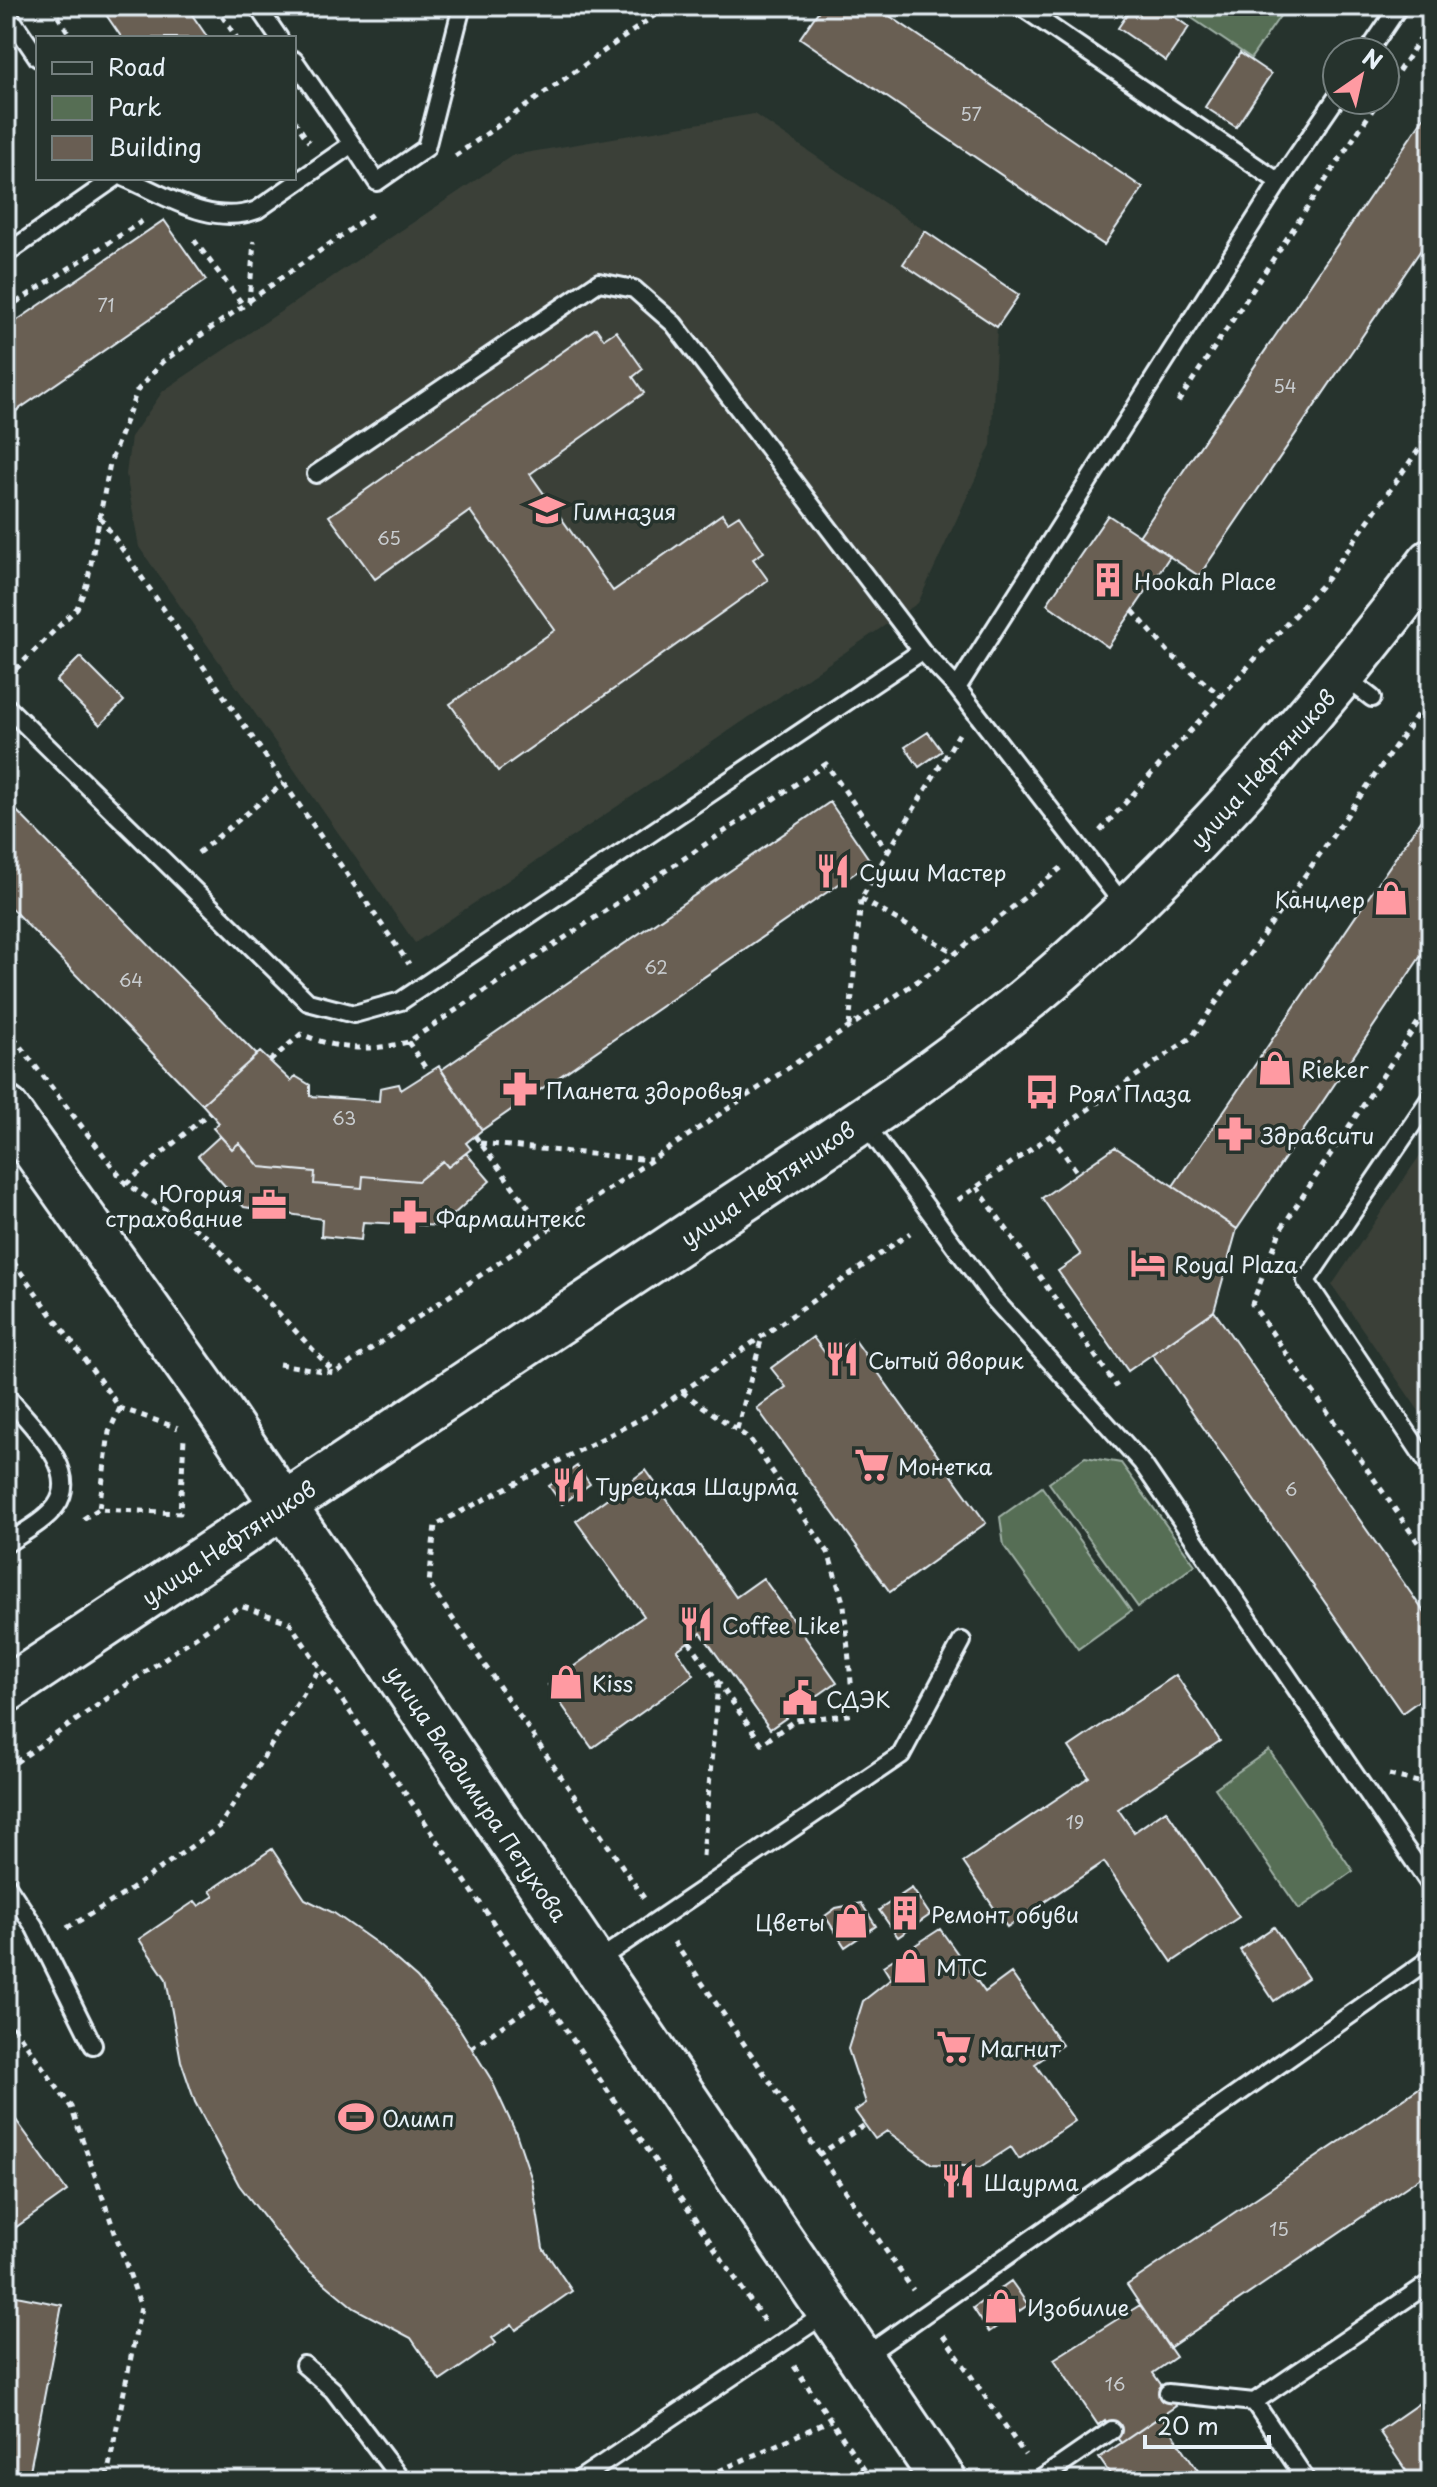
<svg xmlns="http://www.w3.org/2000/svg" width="1437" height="2487" font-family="'Playpen Sans',sans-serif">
<rect width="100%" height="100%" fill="#26332d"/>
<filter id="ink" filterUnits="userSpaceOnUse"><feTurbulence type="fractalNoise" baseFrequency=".0125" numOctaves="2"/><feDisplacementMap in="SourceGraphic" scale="16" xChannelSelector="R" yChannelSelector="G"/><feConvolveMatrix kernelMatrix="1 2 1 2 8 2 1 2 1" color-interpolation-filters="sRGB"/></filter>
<g filter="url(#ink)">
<path fill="#3a4038" d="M754 114 1019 295 997 327 991 445 918 603 415 943 139 547 126 474 131 437 163 391 513 155Z
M1431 1139V1408L1421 1414 1332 1285Z"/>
<path fill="#566e54" stroke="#9fb0a6" stroke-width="2" d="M1174 6H1287L1251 58Z
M1085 1457 1121 1463 1195 1565 1138 1607 1049 1483Z
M1042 1487 1131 1611 1078 1649 1004 1546 1000 1517Z
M1269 1750 1353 1871 1299 1909 1215 1788Z"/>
<path fill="#695e53" stroke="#e8f1f8" stroke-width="2" d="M100 6H186L208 38H122Z
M822 6H875L1143 188 1104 245 800 38Z
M1133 6H1159L1189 27 1166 61 1118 28Z
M1240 53 1271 74 1236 127 1205 107Z
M1431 107V235L1199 576 1139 536Z
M164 220 206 280 6 418V328Z
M925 231 1019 295 997 327 903 264Z
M596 328 604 339 616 331 643 369 633 377 644 393 530 474 613 591 722 514 728 522 739 515 764 552 753 559 768 580 498 771 450 704 555 630 470 511 375 579 329 516Z
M1108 515 1170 556 1108 647 1047 604Z
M80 657 124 701 100 725 56 681Z
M928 732 942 751 919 767 905 747Z
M6 800 257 1055 202 1104 6 903Z
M830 802 871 862 482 1130 441 1070Z
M1431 805V941L1237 1229 1173 1186Z
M260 1052 291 1081 295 1076 310 1085V1096L379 1101 380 1088 399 1084 401 1090 439 1066 482 1130 466 1143 471 1149 448 1167 443 1161 418 1181 363 1176 362 1188 314 1184 315 1172 260 1167 239 1143 232 1149 213 1128 219 1123 202 1104Z
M220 1136 232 1149 239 1143 260 1167 315 1172 314 1184 362 1188 363 1176 418 1181 443 1161 448 1167 466 1153 490 1181 441 1226 363 1222 361 1240 321 1236 322 1219 244 1207 198 1156Z
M1115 1147 1237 1229 1214 1311 1128 1371 1058 1271 1081 1255 1042 1198Z
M1214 1311 1431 1622V1692L1402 1713 1152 1354Z
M813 1337 828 1357 854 1339 986 1523 890 1592 757 1408 786 1387 771 1368Z
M577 1466 590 1484 562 1504 549 1486Z
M646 1470 736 1597 763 1578 837 1682 770 1729 701 1633 677 1650 694 1675 592 1748 548 1685 644 1616 576 1521Z
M1176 1675 1220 1741 1118 1809 1134 1832 1166 1810 1239 1917 1172 1962 1104 1862 1007 1927 963 1862 1089 1777 1069 1747Z
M1431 1692V1719L1419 1701Z
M272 1849 305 1899 334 1913 378 1944 417 1978 456 2023 491 2079 516 2133 532 2180 543 2248 572 2291 516 2330 512 2324 492 2338 496 2343 440 2381 411 2338 354 2308 299 2262 239 2185 195 2102 181 2061 166 1979 139 1939 195 1901 199 1906 214 1896 210 1891Z
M912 1888 930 1915 898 1937 879 1910Z
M861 1903 876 1926 845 1947 825 1916 836 1908Z
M1274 1927 1308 1978 1274 2001 1240 1950Z
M940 1929 985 1992 1011 1973 1062 2045 1035 2064 1075 2121 1019 2159 1011 2147 980 2167 932 2164 887 2131 875 2139 855 2111 866 2103 848 2049 863 2001 891 1979 883 1966Z
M1431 2080V2170L1169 2348 1127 2285Z
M6 2106 67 2191 12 2230 6 2221Z
M947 2173 970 2176 969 2189 946 2187Z
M1011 2281 1028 2305 989 2332 973 2308Z
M6 2294 62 2305 28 2481H6Z
M1140 2305 1176 2357 1153 2373 1176 2406 1121 2443 1105 2420 1098 2425 1054 2359Z
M1431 2395V2481H1413L1379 2431Z
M1161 2416 1205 2481H1115L1099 2458Z"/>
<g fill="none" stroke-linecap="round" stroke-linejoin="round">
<g stroke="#e8f1f8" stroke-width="22">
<path id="lane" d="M257 6 279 38
M1020 6 1279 182
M6 11 38 58
M1368 52 1399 6
M352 144 377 182 426 148 462 6
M125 178C167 196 211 227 257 210L352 144 294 60
M6 254 115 178
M316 474 599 282 634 289 674 324 922 651 957 688 1126 908
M1345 677 1372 698
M957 688 1279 182 1337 97
M6 706 308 1002 354 1014 401 1001 922 651
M1431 1097 1306 1281 1431 1468
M863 1121 993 1298 1142 1463 1431 1886
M6 1395C27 1422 83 1470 56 1506 44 1522 22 1533 6 1544
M6 1884 34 1926 93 2045
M594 1963 901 1755 962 1641
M862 2358 1431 1958
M304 2365 333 2390 402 2481
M1168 2393 1254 2402
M577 2481 828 2312
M1038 2481 1112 2430
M1307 2481 1254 2402 1431 2282"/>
</g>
<g stroke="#e8f1f8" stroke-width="50">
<path id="secondary" d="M6 1109 217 1407 944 2481
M6 1690C225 1544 445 1398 664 1252 801 1160 945 1073 1068 964 1204 843 1322 707 1431 562"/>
</g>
<path stroke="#e8f1f8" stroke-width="5" stroke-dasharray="6 6" stroke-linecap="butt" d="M51 6 72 38
M215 6 237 38
M1385 91 1431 23
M294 120 309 142
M455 156 668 6
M194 240 244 306
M249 301 375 212
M6 309 147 218
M1178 402 1379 100
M100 517 409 964
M1133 611 1171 655 1221 696
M7 678 77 608 87 584 110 463 137 391 162 362 249 302 254 241
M1100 831 1327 579 1431 432
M888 852 959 734
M198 853 284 783
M861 899 955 953
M1431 1003 1281 1229 1252 1304 1431 1561
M6 1028 126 1184 206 1236 334 1372
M408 1042 429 1073
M270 1061 301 1034C339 1050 368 1052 408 1042L826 764 888 852 861 899 849 1027
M475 1136 546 1231
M1051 1136 1078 1173
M480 1143 651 1160
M126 1184 210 1112
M977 1187 1117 1387
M958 1200 1192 1037 1431 695
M6 1252 120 1408 178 1428
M279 1364 335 1373 937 968 1061 868
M682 1392 750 1439 828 1552 844 1605 852 1693 848 1715 795 1720 762 1744 689 1641
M120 1408 109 1432 99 1509 180 1513 184 1438
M737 1429 762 1337
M83 1519 99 1509
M6 1769 240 1606 289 1622 764 2321
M1389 1775 1431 1785
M703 1856 718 1683
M644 1898 429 1584 435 1525 652 1413 910 1233
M67 1928 121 1896 219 1827 320 1668
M674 1942 913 2290
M6 2016 71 2107 141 2307 106 2481
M471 2048 544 1997
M818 2155 865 2125
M943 2335 1025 2455
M794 2366 872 2481
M697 2481 831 2420"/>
<use href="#lane" stroke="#26332d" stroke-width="16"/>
<use href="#secondary" stroke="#26332d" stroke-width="44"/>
</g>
</g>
<defs>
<g id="school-bare" transform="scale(2.76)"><path d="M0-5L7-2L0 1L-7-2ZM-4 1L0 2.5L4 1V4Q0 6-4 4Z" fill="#ff9aa2" stroke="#26332d" stroke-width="2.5" paint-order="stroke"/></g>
<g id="building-bare" transform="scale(2.76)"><path d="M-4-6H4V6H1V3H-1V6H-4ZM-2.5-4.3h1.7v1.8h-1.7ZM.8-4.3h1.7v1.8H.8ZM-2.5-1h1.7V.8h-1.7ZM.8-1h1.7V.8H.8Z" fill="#ff9aa2" stroke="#26332d" stroke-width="2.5" paint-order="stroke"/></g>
<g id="restaurant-bare" transform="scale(2.76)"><path d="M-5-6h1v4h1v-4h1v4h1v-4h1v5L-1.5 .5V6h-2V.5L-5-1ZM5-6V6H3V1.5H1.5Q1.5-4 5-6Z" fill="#ff9aa2" stroke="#26332d" stroke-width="2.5" paint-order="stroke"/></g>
<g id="shop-bare" transform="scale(2.76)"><path d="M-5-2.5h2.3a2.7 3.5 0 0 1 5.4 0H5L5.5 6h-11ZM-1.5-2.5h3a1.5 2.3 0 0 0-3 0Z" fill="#ff9aa2" stroke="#26332d" stroke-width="2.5" paint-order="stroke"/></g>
<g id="pharmacy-bare" transform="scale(2.76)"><path d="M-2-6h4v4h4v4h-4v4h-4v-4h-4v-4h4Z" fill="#ff9aa2" stroke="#26332d" stroke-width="2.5" paint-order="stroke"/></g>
<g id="bus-bare" transform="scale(2.76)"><path d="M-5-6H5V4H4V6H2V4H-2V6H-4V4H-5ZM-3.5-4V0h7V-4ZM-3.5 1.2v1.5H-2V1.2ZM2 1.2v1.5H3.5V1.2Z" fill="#ff9aa2" stroke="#26332d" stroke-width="2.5" paint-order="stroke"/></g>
<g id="office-bare" transform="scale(2.76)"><path d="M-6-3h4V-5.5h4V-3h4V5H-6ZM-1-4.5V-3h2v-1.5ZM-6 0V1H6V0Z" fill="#ff9aa2" stroke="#26332d" stroke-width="2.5" paint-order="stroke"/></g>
<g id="hotel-bare" transform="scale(2.76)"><path d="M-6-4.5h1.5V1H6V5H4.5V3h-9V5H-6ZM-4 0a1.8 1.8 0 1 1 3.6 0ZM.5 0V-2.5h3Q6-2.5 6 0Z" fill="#ff9aa2" stroke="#26332d" stroke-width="2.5" paint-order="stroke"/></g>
<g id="supermarket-bare" transform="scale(2.76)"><path d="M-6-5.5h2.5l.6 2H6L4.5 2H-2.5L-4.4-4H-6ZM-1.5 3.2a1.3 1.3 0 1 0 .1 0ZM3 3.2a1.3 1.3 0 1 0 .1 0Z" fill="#ff9aa2" stroke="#26332d" stroke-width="2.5" paint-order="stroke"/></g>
<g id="civic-bare" transform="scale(2.76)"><path d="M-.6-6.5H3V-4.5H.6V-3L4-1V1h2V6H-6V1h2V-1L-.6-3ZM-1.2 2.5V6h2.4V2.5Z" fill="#ff9aa2" stroke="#26332d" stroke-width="2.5" paint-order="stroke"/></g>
<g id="stadium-bare" transform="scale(2.76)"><path d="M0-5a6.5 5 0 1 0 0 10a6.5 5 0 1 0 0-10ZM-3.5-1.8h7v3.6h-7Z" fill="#ff9aa2" stroke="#26332d" stroke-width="2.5" paint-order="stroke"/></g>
</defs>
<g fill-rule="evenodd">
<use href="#school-bare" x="547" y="510"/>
<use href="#building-bare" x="1108" y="580"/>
<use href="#restaurant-bare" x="833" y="871"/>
<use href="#shop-bare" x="1391" y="898"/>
<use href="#shop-bare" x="1275" y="1068"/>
<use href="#pharmacy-bare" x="520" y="1089"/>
<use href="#bus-bare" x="1042" y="1092"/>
<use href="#pharmacy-bare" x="1235" y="1134"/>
<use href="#office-bare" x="269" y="1205"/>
<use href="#pharmacy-bare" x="410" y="1217"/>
<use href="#hotel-bare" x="1148" y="1263"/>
<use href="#restaurant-bare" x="842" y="1359"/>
<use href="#supermarket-bare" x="872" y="1465"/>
<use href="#restaurant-bare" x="569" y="1485"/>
<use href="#restaurant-bare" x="696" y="1624"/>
<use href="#shop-bare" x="566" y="1682"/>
<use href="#civic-bare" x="800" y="1698"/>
<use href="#building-bare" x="905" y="1913"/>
<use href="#shop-bare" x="851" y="1921"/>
<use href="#shop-bare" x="910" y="1966"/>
<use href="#supermarket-bare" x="954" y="2047"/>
<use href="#stadium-bare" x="356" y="2117"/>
<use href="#restaurant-bare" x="958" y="2181"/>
<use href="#shop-bare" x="1001" y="2306"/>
</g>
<g text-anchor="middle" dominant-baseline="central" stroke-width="7" stroke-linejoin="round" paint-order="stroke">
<g font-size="18" fill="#c8cccf">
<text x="971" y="113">57</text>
<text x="106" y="304">71</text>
<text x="1285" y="385">54</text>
<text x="389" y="537">65</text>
<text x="656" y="966">62</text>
<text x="131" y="979">64</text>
<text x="344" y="1117">63</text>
<text x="1291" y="1488">6</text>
<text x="1075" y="1821">19</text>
<text x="1279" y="2228">15</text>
<text x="1115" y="2383">16</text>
</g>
<g font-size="22" fill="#e8f1f8" stroke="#26332d" text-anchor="start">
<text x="573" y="510">Гимназия</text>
<text x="1134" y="580">Hookah Place</text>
<text x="859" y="871">Суши Мастер</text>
<text x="1365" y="898" text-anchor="end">Канцлер</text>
<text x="1301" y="1068">Rieker</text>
<text x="546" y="1089">Планета здоровья</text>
<text x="1068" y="1092">Роял Плаза</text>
<text x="1261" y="1134">Здравсити</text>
<text x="243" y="1192" text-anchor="end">Югория<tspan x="243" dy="25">страхование</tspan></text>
<text x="436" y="1217">Фармаинтекс</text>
<text x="1174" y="1263">Royal Plaza</text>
<text x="868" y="1359">Сытый дворик</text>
<text x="898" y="1465">Монетка</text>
<text x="595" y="1485">Турецкая Шаурма</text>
<text x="722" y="1624">Coffee Like</text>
<text x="592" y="1682">Kiss</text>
<text x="826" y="1698">СДЭК</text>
<text x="931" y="1913">Ремонт обуви</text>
<text x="825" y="1921" text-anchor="end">Цветы</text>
<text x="936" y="1966">МТС</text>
<text x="980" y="2047">Магнит</text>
<text x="382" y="2117">Олимп</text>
<text x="984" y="2181">Шаурма</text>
<text x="1027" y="2306">Изобилие</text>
</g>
<g font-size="22" fill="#e8f1f8" stroke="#26332d">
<text transform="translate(1262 768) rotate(-48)">улица Нефтяников</text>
<text transform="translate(767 1183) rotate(-34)">улица Нефтяников</text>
<text transform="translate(228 1542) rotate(-34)">улица Нефтяников</text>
<text transform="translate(478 1793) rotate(56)">улица Владимира Петухова</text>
</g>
</g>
<rect width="1437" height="2487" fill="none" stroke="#26332d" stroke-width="32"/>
<rect x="16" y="16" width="1405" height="2455" fill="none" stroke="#e8f1f8" stroke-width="3" filter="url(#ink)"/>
<rect x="36" y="36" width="260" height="144" fill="#26332d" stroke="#747f7e" stroke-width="2"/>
<rect x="52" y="62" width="40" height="12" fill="#26332d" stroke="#747f7e" stroke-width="2"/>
<text x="108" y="76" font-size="24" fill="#e8f1f8">Road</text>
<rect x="52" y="96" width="40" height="24" fill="#566e54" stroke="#747f7e" stroke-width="2"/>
<text x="108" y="116" font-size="24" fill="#e8f1f8">Park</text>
<rect x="52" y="136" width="40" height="24" fill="#695e53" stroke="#747f7e" stroke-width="2"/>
<text x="108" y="156" font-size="24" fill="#e8f1f8">Building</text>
<g transform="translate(1361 76) rotate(34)"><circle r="38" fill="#26332d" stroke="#747f7e" stroke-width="2"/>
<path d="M0-6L14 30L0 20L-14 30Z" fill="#ff9aa2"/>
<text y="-12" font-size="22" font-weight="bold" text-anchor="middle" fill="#e8f1f8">N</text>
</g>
<path d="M1145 2435v12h124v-12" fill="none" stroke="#e8f1f8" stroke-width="4"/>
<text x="1157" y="2435" font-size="24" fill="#e8f1f8" stroke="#26332d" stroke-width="6" paint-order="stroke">20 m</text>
</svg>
